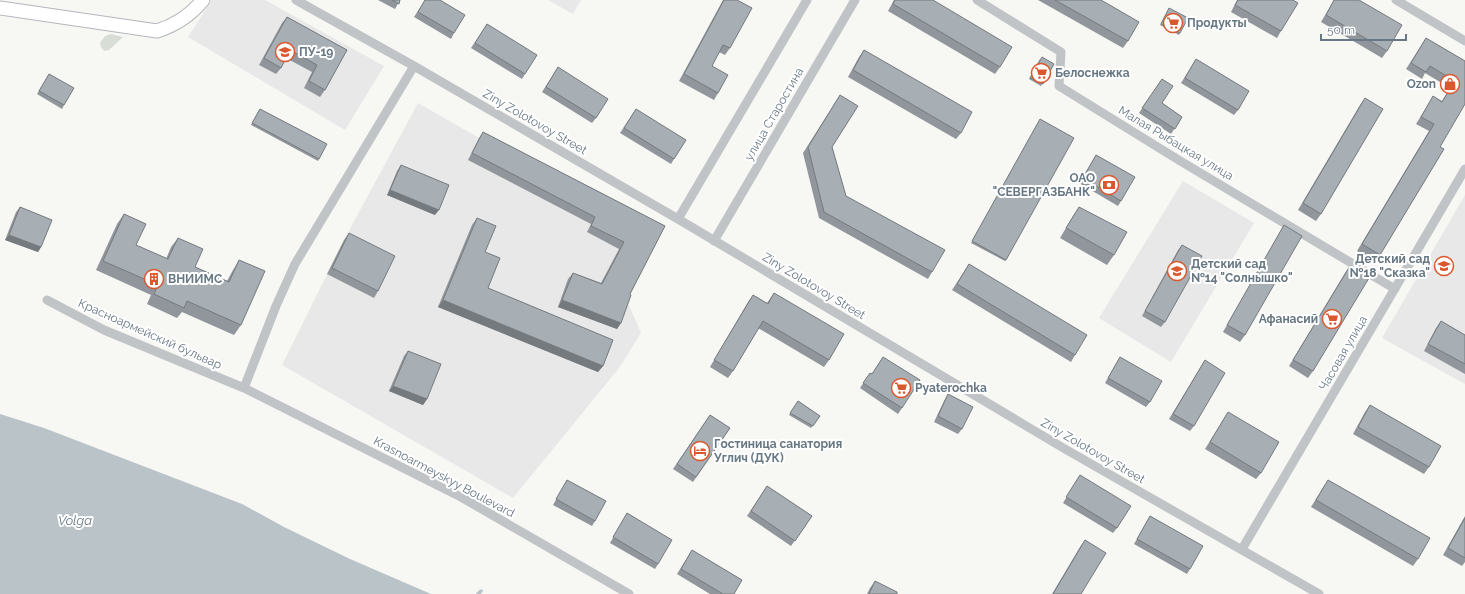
<svg xmlns="http://www.w3.org/2000/svg" width="1465" height="594" font-family="Raleway,sans-serif">
<rect width="100%" height="100%" fill="#f7f7f4"/>
<path fill="#e7e8e7" d="M212 0H265L384 66 345 130 188 37Z
M548 0H581L573 14Z
M418 103 479 138 661 233 630 292 627 301 641 333 619 368 513 498 282 365 344 240Z
M1183 181 1254 223 1171 362 1099 318Z
M1465 195V384L1382 338Z"/>
<path fill="#d8ddd5" d="M111 34 123 37 109 50 104 51 101 47 100 43 105 36Z"/>
<path fill="#b9c3c8" d="M0 414 44 428 242 504 284 527 350 559 431 594H0Z"/>
<g fill="none" stroke-linecap="round" stroke-linejoin="round">
<path stroke="#b9c3c8" stroke-width="3.5" d="M478 594 481 591"/>
<g stroke="#b2b8bc" stroke-width="15">
<path id="secondary" d="M0 8 157 31C176 25 190 16 203 0"/>
</g>
<path stroke="#c0c4c7" stroke-width="9" d="M296 0 414 66 678 219 1065 449 1319 594
M977 0 1061 52 1059 86 1177 159 1395 289
M1396 0 1465 41
M678 219 807 0
M714 241 855 0
M47 300 104 330 244 388 461 497 629 594
M244 388 276 306 295 264 414 66
M1242 549 1465 169"/>
<use href="#secondary" stroke="#fff" stroke-width="13"/>
</g>
<path fill="#90969b" d="M378 0H400L395 9Z
M425 0H440L454 33 451 39 414 17Z
M723 0H724L730 48 725 55 719 52 712 66 718 93 714 100 679 81Z
M894 0H933L1000 67 995 74 888 11Z
M1038 0H1101L1128 41 1123 48Z
M1237 0H1293L1281 31 1277 38 1231 12Z
M1334 0H1359L1387 51 1382 58 1321 22Z
M1168 10 1180 33 1179 35 1160 25Z
M287 17 347 50 325 90 320 97 304 88 312 72 286 58 281 68 276 74 259 65 282 23Z
M487 24 525 74 522 79 471 48Z
M1426 38 1465 61 1440 147 1380 255 1376 262 1357 251 1429 131 1416 124 1429 103 1433 96 1442 101 1450 88 1425 73 1422 79 1406 69Z
M864 50 961 133 956 139 848 77 859 57Z
M1040 59 1054 64 1041 86 1029 79Z
M1196 59 1238 110 1234 115 1181 83Z
M558 67 596 118 592 123 542 92Z
M49 74 64 105 62 109 37 94Z
M1162 79V103L1182 117 1171 134 1139 113Z
M840 95 832 147 846 196 932 272 928 279 819 218 803 153Z
M1365 98 1321 214 1316 221 1298 210 1360 105Z
M636 109 674 159 671 164 620 133Z
M259 110 319 159 318 161 251 125Z
M1039 121 1006 260 1005 261 971 243Z
M483 132 665 226 630 294 621 323 617 329 558 307 568 279 573 273 601 283 619 249 587 232 591 224 468 160 479 138Z
M1096 155 1121 201 1118 206 1079 183Z
M401 165 435 215 387 195 397 171Z
M20 207 41 247 38 252 5 240 16 212Z
M1079 207 1114 255 1107 265 1060 238 1073 216Z
M124 214 136 245 166 259 171 247 178 238 195 267 227 281 233 270 239 260 241 325 234 335 182 312 177 318 147 304 151 295 96 270 117 224Z
M477 218 485 252 488 288 603 366 598 372 438 307 472 225Z
M1284 225 1245 335 1240 342 1223 332 1280 232Z
M349 233 378 291 374 298 327 274 344 240Z
M1182 245 1165 322 1161 327 1142 316 1178 250Z
M969 264 1075 355 1071 362 952 290Z
M1350 266 1313 371 1308 378 1289 366 1345 273Z
M774 293 829 360 824 367 758 328 733 371 728 378 710 367 748 302 753 295 767 303Z
M1441 321 1465 335V374L1424 351 1436 328Z
M408 351 427 399 423 405 389 391 404 356Z
M883 357 902 408 898 414 860 388 870 373 872 374Z
M1120 357 1150 402 1146 407 1105 383Z
M1205 360 1194 426 1190 431 1169 419Z
M948 394 962 429 958 434 934 422 945 399Z
M798 401 820 416 811 428 789 415Z
M1370 405 1429 467 1424 474 1353 434 1365 412Z
M1228 412 1261 473 1256 479 1205 449Z
M710 415 730 428 693 482 673 469Z
M1080 475 1117 528 1113 533 1063 503Z
M567 480 595 521 592 526 553 505Z
M1328 480 1418 559 1413 566 1311 507 1324 486Z
M767 486 812 516 791 546 747 516Z
M627 513 658 564 655 569 610 543Z
M1150 516 1190 569 1187 574 1134 544Z
M1465 516V562L1462 566 1443 555Z
M1085 540 1081 594H1052L1080 547Z
M692 550 734 594H710L677 574Z
M875 581 897 594H867L870 588Z"/>
<path fill="#757a7e" d="M390 190 439 210 435 215 387 195Z
M9 235 41 247 38 252 5 240Z
M443 300 603 366 598 372 438 307Z
M562 300 621 323 617 329 558 307Z
M393 386 427 399 423 405 389 391Z"/>
<path fill="#a7afb4" stroke="#757a7e" d="M392 0H400L399 4Z
M425 0H440L465 15 454 33 418 12Z
M724 0H737L752 8 730 48 723 45 712 66 728 75 718 93 684 74Z
M895 0H933L1012 47 1000 67 893 4Z
M1055 0H1101L1139 22 1128 41Z
M1238 0H1293L1298 3 1281 31 1235 5Z
M1334 0H1359L1402 25 1387 51 1326 15Z
M1169 8 1188 18 1180 33 1161 24Z
M287 17 347 50 325 90 309 81 317 65 290 50 281 68 264 58Z
M487 24 537 55 525 74 475 43Z
M1426 38 1465 61V104L1440 147 1444 149 1380 255 1362 244 1434 124 1421 117 1433 96 1442 102 1455 81 1430 66 1426 72 1411 63Z
M864 50 972 112 961 133 853 70Z
M1042 57 1054 64 1043 84 1030 78Z
M1196 59 1249 91 1238 110 1185 78Z
M558 67 608 99 596 118 546 87Z
M49 74 74 88 64 105 39 91Z
M1162 79 1173 86 1162 103 1182 117 1175 129 1142 108Z
M840 95 858 106 832 147 846 196 945 250 932 272 824 212 808 147Z
M1365 98 1383 109 1321 214 1303 203Z
M260 109 327 144 319 159 252 123Z
M636 109 686 140 674 159 624 128Z
M1040 119 1074 138 1006 260 972 241Z
M483 132 665 226 630 294 631 295 621 323 562 300 573 273 602 284 624 242 591 226 595 217 472 153Z
M1096 155 1135 177 1121 201 1083 178Z
M401 165 449 185 439 210 390 190Z
M20 207 52 220 41 247 9 235Z
M1079 207 1127 232 1114 255 1066 228Z
M124 214 146 224 136 245 168 259 178 238 203 249 195 267 229 282 239 260 265 271 241 325 187 301 184 308 154 294 158 285 103 261Z
M477 218 496 226 485 252 500 258 488 288 613 340 603 366 443 300Z
M1284 225 1302 236 1245 335 1227 325Z
M349 233 395 256 378 291 332 268Z
M1182 245 1202 256 1165 322 1145 311Z
M969 264 1087 335 1075 355 957 284Z
M1350 266 1369 278 1313 371 1293 360Z
M774 293 844 334 829 360 763 321 733 371 714 360 753 295 768 304Z
M1441 321 1465 335V364L1428 344Z
M408 351 441 364 427 399 393 386Z
M883 357 920 380 902 408 863 383 870 373 872 374Z
M1120 357 1162 381 1150 402 1108 378Z
M1205 360 1225 373 1194 426 1173 414Z
M948 394 973 407 962 429 938 416Z
M798 401 820 416 813 426 790 413Z
M1370 405 1441 446 1429 467 1358 427Z
M1228 412 1279 442 1261 473 1210 442Z
M710 415 730 428 696 477 677 464Z
M1080 475 1131 506 1117 528 1066 497Z
M567 480 606 501 595 521 556 499Z
M1328 480 1430 538 1418 559 1316 500Z
M767 486 812 516 795 541 751 511Z
M627 513 672 540 658 564 613 537Z
M1150 516 1203 546 1190 569 1137 539Z
M1465 518V558L1448 548Z
M1085 540 1106 553 1081 594H1053Z
M692 550 742 580 734 594H723L681 569Z
M875 581 897 592V594H869Z"/>
<defs>
<g id="supermarket-ring" transform="scale(1)"><circle r="9.5" fill="#fff" stroke="#db582f" stroke-width="1.5"/><path d="M-6-5.5h2.5l.6 2H6L4.5 2H-2.5L-4.4-4H-6ZM-1.5 3.2a1.3 1.3 0 1 0 .1 0ZM3 3.2a1.3 1.3 0 1 0 .1 0Z" fill="#db582f"/></g>
<g id="university-ring" transform="scale(1)"><circle r="9.5" fill="#fff" stroke="#db582f" stroke-width="1.5"/><path d="M0-5L7-2L0 1L-7-2ZM-4 1L0 2.5L4 1V4Q0 6-4 4Z" fill="#db582f"/></g>
<g id="shop-ring" transform="scale(1)"><circle r="9.5" fill="#fff" stroke="#db582f" stroke-width="1.5"/><path d="M-5-2.5h2.3a2.7 3.5 0 0 1 5.4 0H5L5.5 6h-11ZM-1.5-2.5h3a1.5 2.3 0 0 0-3 0Z" fill="#db582f"/></g>
<g id="bank-ring" transform="scale(1)"><circle r="9.5" fill="#fff" stroke="#db582f" stroke-width="1.5"/><path d="M-6-4H6V4H-6ZM0-2.3a2.3 2.3 0 1 0 0 4.6a2.3 2.3 0 1 0 0-4.6Z" fill="#db582f"/></g>
<g id="school-ring" transform="scale(1)"><circle r="9.5" fill="#fff" stroke="#db582f" stroke-width="1.5"/><path d="M0-5L7-2L0 1L-7-2ZM-4 1L0 2.5L4 1V4Q0 6-4 4Z" fill="#db582f"/></g>
<g id="building-ring" transform="scale(1)"><circle r="9.5" fill="#fff" stroke="#db582f" stroke-width="1.5"/><path d="M-4-6H4V6H1V3H-1V6H-4ZM-2.5-4.3h1.7v1.8h-1.7ZM.8-4.3h1.7v1.8H.8ZM-2.5-1h1.7V.8h-1.7ZM.8-1h1.7V.8H.8Z" fill="#db582f"/></g>
<g id="hotel-ring" transform="scale(1)"><circle r="9.5" fill="#fff" stroke="#db582f" stroke-width="1.5"/><path d="M-6-4.5h1.5V1H6V5H4.5V3h-9V5H-6ZM-4 0a1.8 1.8 0 1 1 3.6 0ZM.5 0V-2.5h3Q6-2.5 6 0Z" fill="#db582f"/></g>
</defs>
<g fill-rule="evenodd">
<use href="#supermarket-ring" x="1173" y="23"/>
<use href="#university-ring" x="285" y="52"/>
<use href="#supermarket-ring" x="1041" y="73"/>
<use href="#shop-ring" x="1450" y="84"/>
<use href="#bank-ring" x="1109" y="185"/>
<use href="#school-ring" x="1444" y="266"/>
<use href="#school-ring" x="1177" y="271"/>
<use href="#building-ring" x="154" y="279"/>
<use href="#supermarket-ring" x="1332" y="319"/>
<use href="#supermarket-ring" x="901" y="388"/>
<use href="#hotel-ring" x="700" y="451"/>
</g>
<g text-anchor="middle" dominant-baseline="central" stroke-width="4" stroke-linejoin="round" paint-order="stroke">
<g font-size="12" font-weight="bold" fill="#677783" stroke="#fff" text-anchor="start">
<text x="1187" y="23">Продукты</text>
<text x="299" y="52">ПУ-19</text>
<text x="1055" y="73">Белоснежка</text>
<text x="1436" y="84" text-anchor="end">Ozon</text>
<text x="1095" y="178" text-anchor="end">ОАО<tspan x="1095" dy="14">"СЕВЕРГАЗБАНК"</tspan></text>
<text x="1430" y="259" text-anchor="end">Детский сад<tspan x="1430" dy="14">№18 "Сказка"</tspan></text>
<text x="1191" y="264">Детский сад<tspan x="1191" dy="14">№14 "Солнышко"</tspan></text>
<text x="168" y="279">ВНИИМС</text>
<text x="1318" y="319" text-anchor="end">Афанасий</text>
<text x="915" y="388">Pyaterochka</text>
<text x="714" y="444">Гостиница санатория<tspan x="714" dy="14">Углич (ДУК)</tspan></text>
</g>
<g font-size="12" fill="#677783" stroke="#fff">
<text transform="translate(774 114) rotate(-60)">улица Старостина</text>
<text transform="translate(535 122) rotate(30)">Ziny Zolotovoy Street</text>
<text transform="translate(1176 143) rotate(31)">Малая Рыбацкая улица</text>
<text transform="translate(814 286) rotate(31)">Ziny Zolotovoy Street</text>
<text transform="translate(150 334) rotate(24)">Красноармейский бульвар</text>
<text transform="translate(1343 353) rotate(-60)">Часовая улица</text>
<text transform="translate(1093 451) rotate(30)">Ziny Zolotovoy Street</text>
<text transform="translate(444 477) rotate(28)">Krasnoarmeyskyy Boulevard</text>
</g>
<g font-size="13" font-style="italic" fill="#63777f" stroke="#fff">
<text x="75" y="520">Volga</text>
</g>
</g>
<path d="M1321 34v6h85v-6" fill="none" stroke="#677783" stroke-width="2"/>
<text x="1327" y="34" font-size="12" fill="#677783" stroke="#ffffff" stroke-width="3" paint-order="stroke">50 m</text>
</svg>
